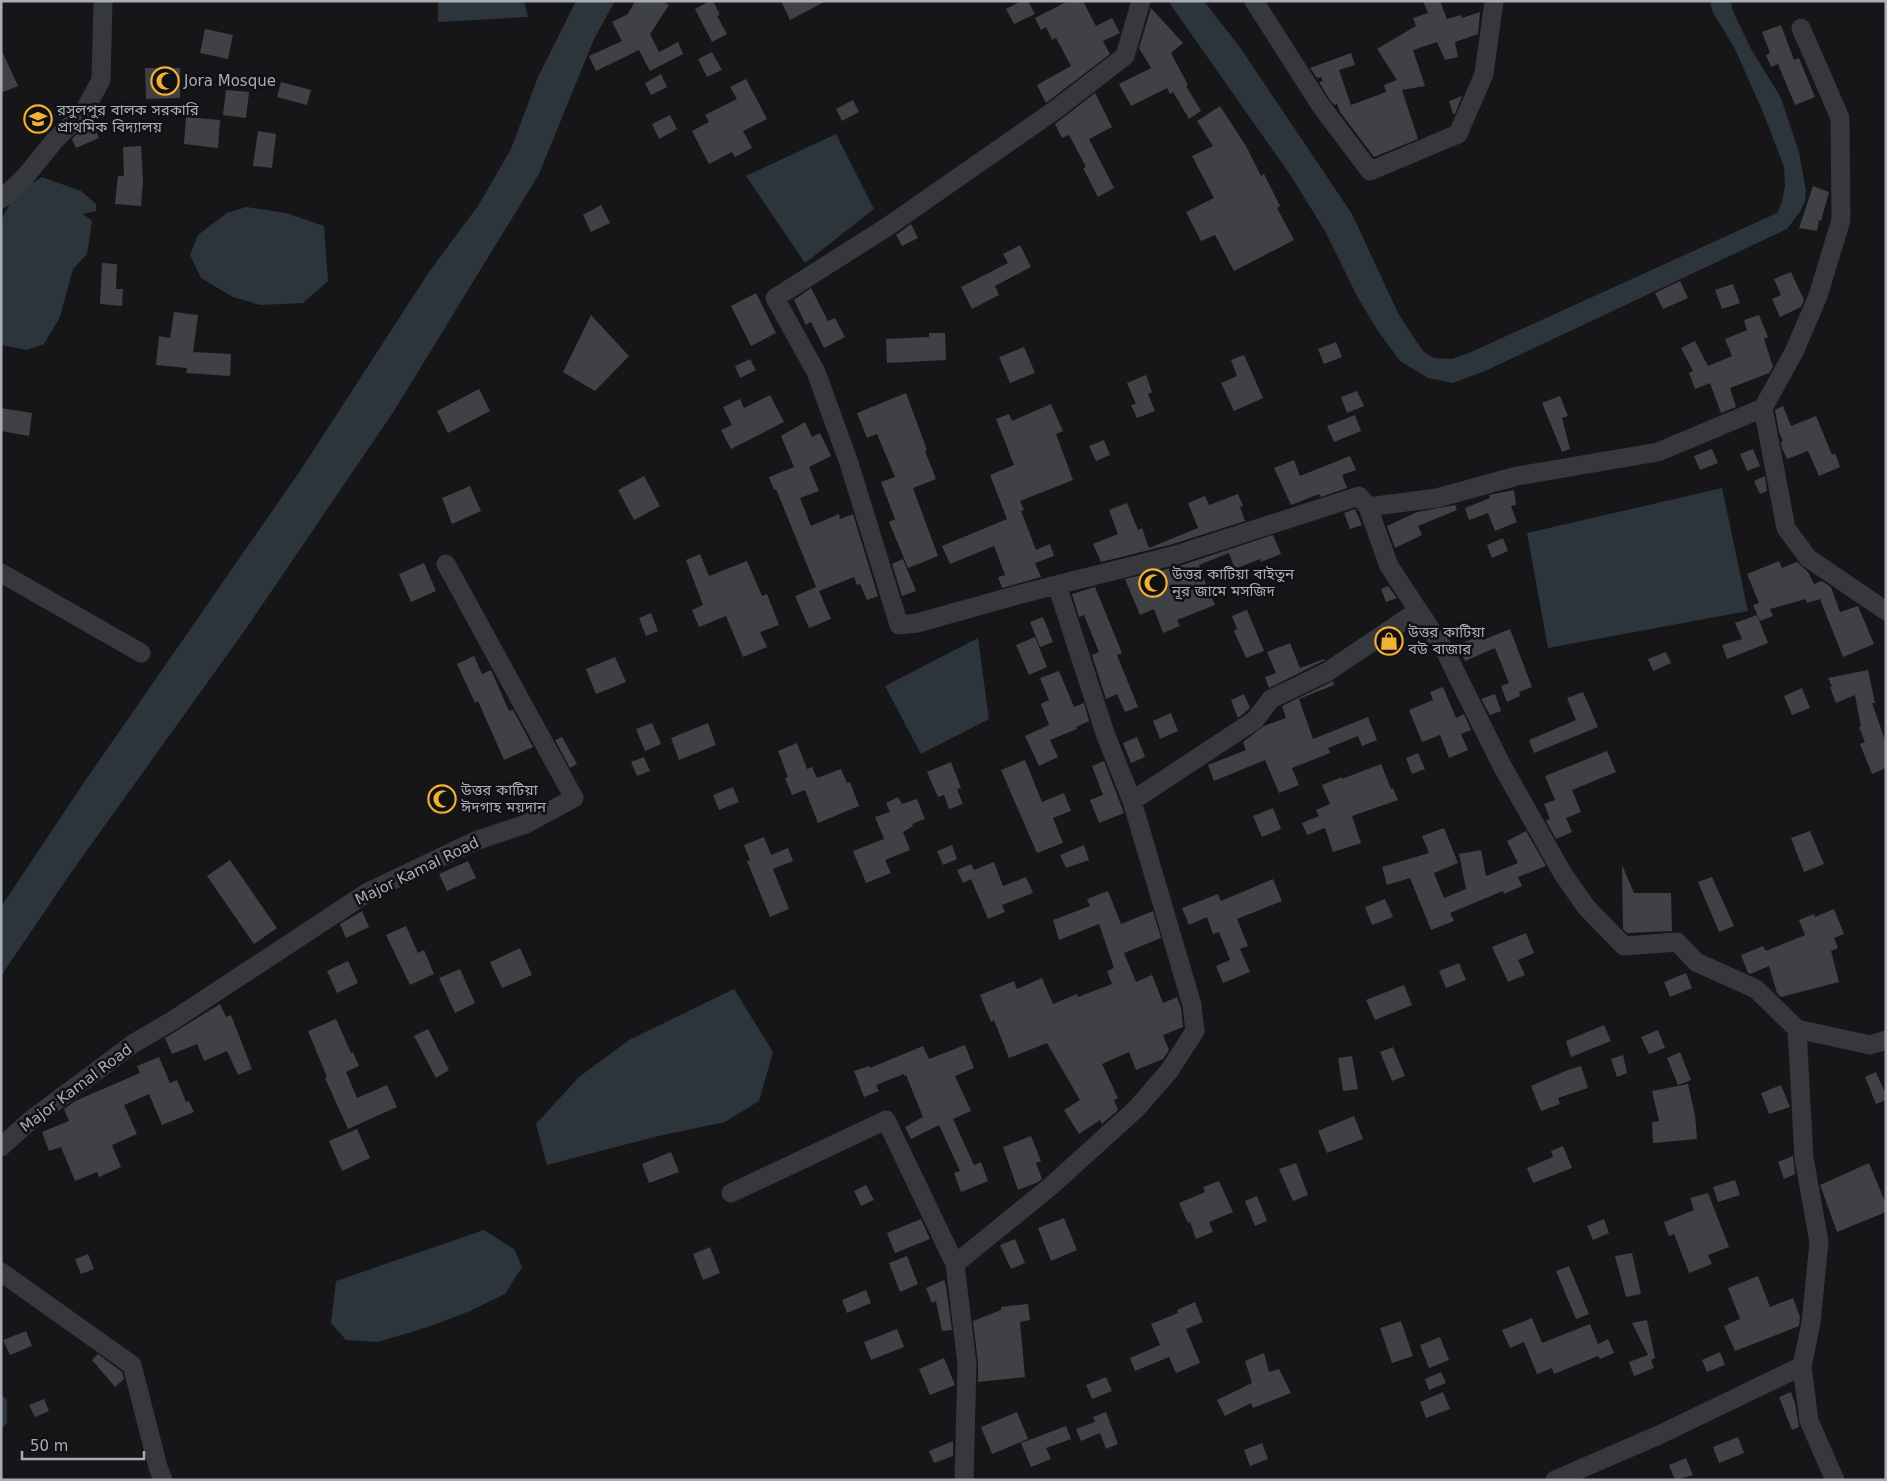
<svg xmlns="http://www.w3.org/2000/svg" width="1887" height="1481" font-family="'DejaVu Sans','Noto Sans Bengali',sans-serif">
<rect width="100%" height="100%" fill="#161618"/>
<path fill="#2c353c" d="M438 1H524L528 17 438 22Z
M576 1H615L594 39 539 174 394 411 245 630 70 874 1 976V907L85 781 302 468 429 272 478 206 511 149 538 77Z
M1168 1H1204L1239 46 1352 214 1398 313 1418 344 1424 352 1434 358 1452 359 1469 353 1777 213 1782 202 1785 186 1784 167 1763 112 1734 47 1712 11 1710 1H1731L1732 9 1750 47 1781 98 1799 152 1806 191 1805 201 1800 212 1787 229 1485 371 1453 383 1428 378 1400 361 1378 331 1357 296 1325 231 1291 176Z
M836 134 874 209 805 263 746 176Z
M42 177 81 191 96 204V211L83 214 92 221 87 254 73 269 60 317 44 344 27 350 1 345V220L16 193Z
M246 207 286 213 324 226 328 281 303 303 260 305 233 297 201 278 190 255 198 235 227 213Z
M1722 488 1748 611 1548 648 1527 533Z
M978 638 989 719 921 754 885 686Z
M734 989 773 1052 759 1101 725 1122 654 1137 547 1165 536 1124 579 1077 629 1040Z
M484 1230 514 1249 522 1267 505 1294 470 1311 428 1327 378 1342 346 1340 331 1323 336 1281Z
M1 1394 7 1400V1423L1 1429Z"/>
<path fill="#404145" d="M635 1H662L669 5 650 34 659 52 678 42 683 54 650 71 639 50 596 71 589 56 622 41 612 22 628 14Z
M710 1H713L720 15 717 16 727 34 712 42 695 9Z
M781 1H826L790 20Z
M1021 1H1028L1035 14 1014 24 1006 9Z
M1068 1H1083L1096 26 1112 18 1120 33 1103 41 1110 54 1046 103 1037 85 1071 66 1056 38 1052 40 1046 27 1041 30 1035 18Z
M1423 1H1440L1447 19 1461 15 1462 18 1480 12 1478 34 1455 42 1458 57 1445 60 1437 42 1413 50 1425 86 1402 90 1418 139 1374 157 1340 112 1337 104 1334 105 1330 100 1319 82 1323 81 1321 77 1317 78 1310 68 1351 53 1355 65 1339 70 1351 105 1386 92 1384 85 1397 80 1377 49 1416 26 1413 18 1428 13Z
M1151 8 1183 43 1171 53 1188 85 1186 86 1201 111 1189 119 1173 92 1170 94 1167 88 1131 106 1119 84 1151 68 1139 48Z
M1781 25 1794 60 1799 58 1815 97 1795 105 1778 64 1771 67 1766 55 1770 53 1762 32Z
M205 29 233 35 228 59 200 53Z
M1 49 18 86 1 93Z
M712 52 722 70 707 77 698 59Z
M145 68H180V98L146 99Z
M661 74 667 87 651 95 645 83Z
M746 79 767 119 743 131 752 148 735 157 732 152 709 164 692 131 709 122 705 115 737 99 730 87Z
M281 82 311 90 307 105 277 97Z
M226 90 249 92 246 118 223 115Z
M1095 93 1112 127 1089 139 1114 188 1098 197 1083 168 1086 167 1069 135 1062 138 1055 124Z
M1462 96 1455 114H1453L1449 101Z
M853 100 859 112 842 121 836 109Z
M1220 106 1246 146 1261 176 1264 174 1280 206 1277 208 1294 240 1234 271 1215 235 1201 241 1186 212 1214 198 1192 156 1213 146 1197 121Z
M670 115 677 129 659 139 652 124Z
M186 117 220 120 218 148 184 144Z
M92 122 99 138 76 148 72 139 87 124Z
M258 131 276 134 272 168 253 166Z
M141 146 143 181 141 206 115 204 118 176H124L123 147Z
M1813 186 1829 192 1821 221 1819 220 1817 231 1799 228Z
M601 205 610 223 591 232 583 215Z
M911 224 918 238 902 246 896 235Z
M1020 245 1031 267 995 286 999 295 972 309 961 287 1008 263 1003 254Z
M102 263 117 264 116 289H123L122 306 100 304Z
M1791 272 1804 300 1801 307 1780 317 1772 299 1781 295 1774 279Z
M1680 281 1688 298 1663 309 1655 293Z
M1733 284 1740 303 1722 309 1715 290Z
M811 288 828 321 835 318 845 337 824 348 811 322 806 325 794 300Z
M756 293 776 333 751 346 731 306Z
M174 312 198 315 193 352 231 354 230 376 186 373 187 368 156 365 159 336 170 338Z
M591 315 629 356 595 391 563 372Z
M1759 315 1768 337 1764 339 1773 367 1769 373 1730 388 1736 407 1721 413 1710 383 1695 389 1689 373 1693 371 1681 348 1695 341 1708 366 1732 356 1725 339 1747 330 1744 320Z
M929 333H945L946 360 887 363 886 339 929 337Z
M1336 342 1342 357 1324 364 1318 349Z
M1024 347 1035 373 1010 383 999 357Z
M1244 355 1263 398 1234 411 1221 383 1237 376 1231 360Z
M750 359 756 370 740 378 735 366Z
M1146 375 1152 392 1148 394 1155 411 1137 418 1131 405 1136 404 1127 383Z
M479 389 490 411 448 433 437 411Z
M1357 391 1364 406 1347 413 1341 397Z
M906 393 927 450 925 451 936 479 913 488 938 556 908 568 889 522 895 519 881 482 895 477 877 434 867 438 857 413Z
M770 395 784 422 731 449 721 430 732 425 723 407 740 399 744 408Z
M1560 396 1568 416 1562 418 1570 449 1562 452 1542 403Z
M1051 404 1063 431 1056 434 1073 480 1020 501 1024 510 1021 511 1036 550 1050 544 1054 556 1035 563 1041 577 1002 588 998 577 1005 575 994 546 950 564 942 546 1007 519 990 475 1014 465 996 419 1009 414 1012 421Z
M1783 406 1791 426 1816 416 1832 455 1835 453 1840 467 1819 476 1808 451 1787 459 1782 448 1781 442 1783 441 1779 432 1775 410Z
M1 408 32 413 29 436 1 431Z
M1355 415 1361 431 1334 442 1327 426Z
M805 422 812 437 820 433 831 456 809 467 819 491 800 498 811 526 839 514 840 519 853 514 878 596 867 600 860 584 857 585 854 577 819 591 831 619 809 628 795 596 816 587 776 489 774 490 769 477 794 467 781 436Z
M1104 440 1110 455 1096 461 1089 446Z
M1712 449 1718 463 1700 470 1694 456Z
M1753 449 1760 466 1747 471 1740 454Z
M1350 456 1356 470 1342 475 1347 488 1321 497 1319 494 1291 505 1274 468 1294 460 1300 476Z
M644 476 660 506 634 520 618 490Z
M1765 476 1767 491 1760 494 1754 481Z
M470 486 481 511 452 524 442 498Z
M1514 490 1516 505 1511 506 1517 522 1495 531 1488 513 1469 520 1465 508 1490 498 1489 495Z
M1238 494 1243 506 1240 507 1245 521 1173 544 1101 562 1093 544 1118 534 1109 510 1127 503 1138 530 1142 528 1149 548 1198 528 1188 503 1205 496 1209 505Z
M1455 505 1457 510 1418 526 1422 535 1395 548 1387 526 1417 512Z
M1355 509 1362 525 1350 529 1344 513Z
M1273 535 1281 554 1261 562 1260 559 1235 569 1229 553 1199 565 1200 568H1199L1215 605 1177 620 1180 626 1163 633 1154 609 1140 615 1125 579 1179 566Z
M1503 538 1508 551 1492 558 1487 545Z
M700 554 709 576 747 561 762 596 767 594 779 625 760 632 767 647 743 657 726 616 699 627 692 610 703 605 686 560Z
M903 559 916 591 902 596 892 564Z
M1779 561 1782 568 1797 562 1808 572 1814 584 1822 581 1831 587 1840 612 1858 606 1874 644 1843 657 1820 599 1807 603 1806 599 1770 609 1773 616 1760 621 1753 605 1759 603 1747 574Z
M424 563 436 591 411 602 399 574Z
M1388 586 1397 598 1386 602 1381 589Z
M1095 587 1122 653 1117 655 1138 707 1125 712 1117 694 1106 699 1092 655 1099 652 1084 615 1079 617 1072 594Z
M1247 610 1264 651 1246 658 1234 631 1237 629 1232 616Z
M651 613 658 631 646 636 639 618Z
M1757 615 1768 643 1727 659 1722 645 1742 639 1735 623Z
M1043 617 1053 642 1040 647 1030 622Z
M1510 629 1532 687 1519 692 1520 696 1507 702 1501 686 1509 683 1495 648 1465 661 1458 645 1481 635 1483 640Z
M1035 637 1047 667 1029 675 1016 645Z
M1290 643 1300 668 1324 659 1325 660 1269 688 1265 677 1276 673 1267 652Z
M1666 652 1671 663 1653 671 1648 659Z
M474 656 482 674 491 670 509 711 513 710 533 747 504 760 478 701 475 703 457 664Z
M615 657 626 682 596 694 586 669Z
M1868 670 1875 703H1872L1886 743V768L1872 774 1860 744 1865 742 1859 727H1861L1855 695 1836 703 1830 687 1832 686 1828 678Z
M1059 671 1074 707 1084 703 1089 721 1076 727 1077 729 1050 740 1058 757 1039 766 1025 736 1049 725 1041 704 1049 700 1040 678Z
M1333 681 1334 685 1299 699 1313 739 1368 717 1377 740 1362 746 1358 736 1328 748 1330 753 1292 768 1299 785 1279 793 1265 760 1214 781 1208 765 1246 750 1243 742 1264 726 1286 718 1282 706Z
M1443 687 1456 718 1464 714 1471 730 1461 734 1468 750 1449 758 1440 735 1422 742 1409 710 1433 700 1430 692Z
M1802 688 1810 708 1792 715 1784 696Z
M1583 692 1598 727 1534 753 1529 740 1576 720 1567 698Z
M1244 694 1250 708 1238 718 1231 700Z
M1495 694 1501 711 1490 715 1481 699Z
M1171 713 1178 731 1160 739 1153 721Z
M652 723 661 744 645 751 636 729Z
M708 723 716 745 679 760 671 738Z
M562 737 577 764 570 768 555 740Z
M1137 737 1145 757 1131 763 1123 743Z
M797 743 807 769 812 767 817 778 841 769 847 783 850 782 859 806 818 823 805 790 792 795 785 778 788 777 778 751Z
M1607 751 1616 772 1572 790 1581 812 1566 818 1572 832 1556 839 1546 821 1550 819 1544 804 1555 800 1545 776Z
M1418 753 1425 769 1412 774 1406 758Z
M644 757 650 771 637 776 631 762Z
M1025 760 1042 802 1064 793 1071 811 1053 818 1063 843 1037 853 1001 770Z
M1104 761 1124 813 1099 823 1090 800 1103 795 1092 766Z
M951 762 961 788 957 789 963 804 949 809 944 795 938 797 927 772Z
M1381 764 1391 789 1393 788 1398 800 1352 816 1361 843 1333 852 1325 828 1307 835 1302 823 1319 816 1316 810 1330 804 1322 785 1342 777V779Z
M733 787 739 802 719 810 713 795Z
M898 797 902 804 917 799 925 819 912 824 913 826 903 832 910 850 885 860 891 873 866 883 853 851 884 839 875 817 890 812 886 803Z
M1273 808 1281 829 1262 837 1253 816Z
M1444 828 1458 863 1434 873 1444 898 1466 889 1459 854 1481 850 1486 876 1518 863 1507 841 1526 831 1546 866 1518 877 1522 886 1504 894 1503 891 1450 913 1454 921 1431 930 1410 878 1387 885 1382 867 1429 853 1422 836Z
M1810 831 1824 864 1804 872 1791 838Z
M764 837 771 855 788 848 793 861 773 869 789 909 770 917 747 861 750 860 744 845Z
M952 845 957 859 943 865 937 851Z
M1084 845 1089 860 1066 868 1060 855Z
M230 860 277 928 254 944 207 876Z
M468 861 476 878 447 891 439 874Z
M994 862 1003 886 1026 877 1033 893 1002 905 1005 912 988 919 971 879 963 883 957 870 971 864 974 870Z
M1622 865 1634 893H1671L1672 931 1627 933 1623 929Z
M1712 877 1734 926 1719 932 1698 882Z
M1273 879 1282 901 1237 919 1248 946 1240 949 1250 972 1223 983 1216 966 1230 960 1219 932 1213 934 1207 917 1189 925 1182 908 1218 894 1221 901Z
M1108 891 1121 924 1153 911 1161 938 1124 953 1136 982 1152 975 1163 1003 1177 997 1181 1008 1183 1027 1163 1035 1169 1050 1163 1059 1136 1070 1129 1052 1102 1064 1118 1098 1114 1100 1118 1110 1102 1124 1100 1120 1079 1134 1064 1110 1080 1100 1047 1043 1009 1058 994 1020 991 1022 980 995 1014 981 1017 989 1042 978 1053 1004 1077 994 1078 997 1112 984 1107 971 1114 968 1099 924 1059 940 1053 920 1090 906 1087 899Z
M1385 899 1393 917 1372 925 1365 907Z
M1834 909 1844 934 1834 938 1838 948 1831 951 1839 982 1781 997 1777 993 1769 966 1750 974 1748 973 1741 955 1763 946 1766 951 1805 935 1799 920 1814 914 1815 917Z
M362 911 369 927 346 938 340 924Z
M406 926 418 953 424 950 434 974 410 985 386 935Z
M1526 933 1534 953 1518 960 1525 975 1508 982 1492 947Z
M520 948 532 975 502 988 490 962Z
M348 961 358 983 337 993 327 971Z
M1459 963 1466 980 1446 988 1439 971Z
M460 969 475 1003 455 1013 439 978Z
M1686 973 1692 988 1670 997 1664 982Z
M1404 985 1412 1005 1375 1020 1366 1000Z
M220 1004 226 1017 231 1015 252 1069 238 1075 227 1051 204 1061 197 1044 172 1054 165 1038Z
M336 1019 351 1053 353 1052 359 1066 346 1072 357 1098 387 1085 397 1107 348 1129 325 1078 327 1077 308 1031Z
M1604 1025 1611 1041 1571 1057 1566 1041Z
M428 1029 449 1070 436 1078 414 1036Z
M1658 1030 1665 1048 1649 1054 1641 1037Z
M965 1045 974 1068 955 1076 971 1111 953 1119 974 1165 981 1162 988 1181 961 1192 954 1173 960 1171 939 1125 911 1139 905 1127 923 1117 906 1075 904 1076V1074L876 1085 879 1091 864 1097 854 1071 869 1066 870 1068 923 1046 929 1059Z
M1393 1047 1405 1076 1392 1081 1380 1052Z
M1680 1052 1691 1080 1678 1085 1667 1058Z
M1623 1055 1627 1073 1617 1077 1611 1059Z
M1352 1056 1358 1089 1343 1091 1338 1058Z
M159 1057 170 1083 177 1080 186 1102 189 1101 194 1112 162 1125 149 1094 124 1105 137 1134 112 1145 121 1167 99 1177 97 1172 75 1181 61 1147 49 1151 42 1132 69 1121 64 1109 75 1101 140 1073 137 1066Z
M1581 1066 1588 1088 1558 1098 1560 1104 1541 1111 1531 1086 1568 1070Z
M1876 1072 1886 1095V1100L1876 1104 1865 1077Z
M1688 1084 1695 1115 1697 1139 1653 1143 1652 1122 1659 1121 1652 1091Z
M1781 1085 1790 1107 1769 1114 1761 1093Z
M1354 1116 1363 1139 1327 1153 1318 1131Z
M357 1129 370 1158 342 1171 329 1141Z
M1031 1136 1041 1161 1036 1163 1042 1179 1038 1182 1018 1190 1003 1147Z
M1563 1146 1572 1168 1533 1183 1527 1168 1553 1157 1551 1151Z
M671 1152 679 1172 649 1183 642 1164Z
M1793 1156 1795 1174 1784 1179 1778 1162Z
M1296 1163 1308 1195 1293 1201 1279 1169Z
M1869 1163 1886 1204V1212L1837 1232 1820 1185Z
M1735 1180 1740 1195 1718 1202 1713 1187Z
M1219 1181 1233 1212 1209 1222 1213 1232 1196 1239 1190 1222 1188 1223 1179 1203 1205 1192 1203 1187Z
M866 1185 874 1200 861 1206 854 1191Z
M1708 1193 1729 1247 1708 1255 1712 1264 1689 1273 1674 1234 1669 1236 1664 1222 1694 1210 1690 1198Z
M1257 1196 1267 1221 1255 1226 1245 1201Z
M1064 1218 1077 1250 1051 1261 1038 1228Z
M921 1219 930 1239 895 1253 887 1233Z
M1604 1219 1609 1233 1593 1240 1587 1226Z
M1015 1239 1025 1263 1011 1269 1000 1245Z
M710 1247 720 1273 703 1280 693 1254Z
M1632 1253 1641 1294 1626 1297 1615 1256Z
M88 1254 94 1269 81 1274 75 1259Z
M907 1256 918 1284 900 1292 889 1263Z
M1569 1266 1589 1314 1576 1319 1556 1271Z
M1758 1276 1770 1307 1793 1298 1800 1317 1799 1326 1735 1351 1724 1326 1740 1319 1728 1288Z
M944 1280 946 1286 952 1330 942 1331 936 1301 932 1303 926 1288Z
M866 1290 871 1303 847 1313 842 1300Z
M1195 1302 1203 1322 1186 1329 1200 1363 1176 1373 1169 1357 1135 1371 1130 1358 1160 1345 1151 1324 1178 1313 1177 1310Z
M1028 1304 1030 1320 1020 1322 1025 1377 978 1382V1363L973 1321 1001 1310V1307Z
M1532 1318 1542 1343 1590 1324 1598 1344 1608 1339 1614 1353 1600 1359 1598 1356 1554 1374 1552 1368 1537 1374 1524 1342 1510 1348 1502 1330Z
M1647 1320 1655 1358 1651 1360 1654 1368 1634 1376 1629 1362 1648 1355 1632 1323Z
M1401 1321 1413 1356 1392 1363 1380 1328Z
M897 1329 904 1347 871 1360 864 1342Z
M26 1331 32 1346 10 1355 3 1340Z
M1440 1337 1449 1360 1429 1368 1420 1345Z
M1720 1352 1725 1365 1707 1372 1702 1360Z
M1264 1353 1269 1372 1279 1369 1291 1393 1253 1408 1251 1403 1225 1416 1217 1400 1252 1383 1245 1361Z
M98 1354 122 1372 124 1379 115 1387 92 1360Z
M944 1358 955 1385 930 1395 919 1369Z
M1441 1372 1446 1383 1429 1390 1425 1379Z
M1106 1377 1112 1391 1092 1399 1086 1385Z
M1443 1392 1450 1409 1426 1418 1420 1402Z
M1791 1392 1795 1403 1799 1427 1792 1430 1779 1397Z
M44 1399 49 1411 35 1417 29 1405Z
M1017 1412 1028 1439 992 1454 981 1427Z
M1106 1412 1118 1444 1106 1449 1100 1433 1081 1441 1076 1429 1095 1422 1093 1417Z
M1066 1426 1071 1439 1046 1448 1051 1459 1031 1467 1021 1443Z
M1738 1437 1744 1453 1719 1463 1713 1447Z
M953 1441V1456L934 1463 929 1451Z
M1262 1443 1268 1459 1250 1466 1244 1450Z
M1686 1458 1693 1475 1675 1480 1669 1465Z"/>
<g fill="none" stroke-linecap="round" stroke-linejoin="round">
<path stroke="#37383d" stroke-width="19" d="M1141 1 1125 56 1055 110 887 227 775 298 816 372 849 463 899 625 917 623 1025 593 1176 555 1359 496 1368 507 1389 566 1445 651 1501 764 1563 874 1586 907 1624 946 1677 942 1696 962 1756 989 1797 1029 1870 1045 1886 1040
M1254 1 1321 106 1370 171 1458 134 1484 74 1494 1
M1 199 24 178 55 140 83 113 101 80 103 1
M1763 408 1794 352 1818 296 1841 220 1840 118 1801 28
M1368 507 1437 498 1517 476 1658 452 1763 408 1786 528 1808 558 1886 611
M1 573 141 653
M1132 801 1255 720 1271 699 1327 672 1418 611
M1797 1029 1804 1158 1819 1242 1811 1323 1802 1366 1809 1421 1835 1480
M1 1147 32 1119 134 1043 172 1021 368 892 475 841 526 824 574 798 446 564
M731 1193 886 1120 955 1264
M1 1272 132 1365 158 1467 163 1480
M964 1480 967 1364 955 1264 1051 1186 1136 1109 1169 1071 1195 1031 1192 1005 1132 801 1106 736 1057 585
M1555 1480 1659 1435 1802 1366"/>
</g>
<defs>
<g id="mosque-ring" transform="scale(1.4375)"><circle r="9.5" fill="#111113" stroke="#f2b134" stroke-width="1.5"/><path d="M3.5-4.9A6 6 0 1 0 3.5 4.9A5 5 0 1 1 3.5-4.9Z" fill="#f2b134"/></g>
<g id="school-ring" transform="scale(1.4375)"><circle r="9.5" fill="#111113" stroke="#f2b134" stroke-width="1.5"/><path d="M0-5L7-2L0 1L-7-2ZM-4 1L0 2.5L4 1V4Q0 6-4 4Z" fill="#f2b134"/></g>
<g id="shop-ring" transform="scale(1.4375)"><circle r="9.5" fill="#111113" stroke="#f2b134" stroke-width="1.5"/><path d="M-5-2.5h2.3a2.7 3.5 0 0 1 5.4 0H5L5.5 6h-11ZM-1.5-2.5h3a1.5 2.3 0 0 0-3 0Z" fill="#f2b134"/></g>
</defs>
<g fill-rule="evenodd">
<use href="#mosque-ring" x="165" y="81"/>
<use href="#school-ring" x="38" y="119"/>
<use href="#mosque-ring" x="1153" y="583"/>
<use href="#shop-ring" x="1389" y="641"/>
<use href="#mosque-ring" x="442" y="799"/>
</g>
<g text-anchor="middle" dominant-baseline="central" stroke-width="5" stroke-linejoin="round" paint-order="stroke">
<g font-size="15" fill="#a8adb8" stroke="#111113" text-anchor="start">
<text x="184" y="81">Jora Mosque</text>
<text x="57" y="110">রসুলপুর বালক সরকারি<tspan x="57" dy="17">প্রাথমিক বিদ্যালয়</tspan></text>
<text x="1172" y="574">উত্তর কাটিয়া বাইতুন<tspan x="1172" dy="17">নূর জামে মসজিদ</tspan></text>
<text x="1408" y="632">উত্তর কাটিয়া<tspan x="1408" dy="17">বউ বাজার</tspan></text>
<text x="461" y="790">উত্তর কাটিয়া<tspan x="461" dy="17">ঈদগাহ ময়দান</tspan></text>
</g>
<g font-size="15" fill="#a8adb8" stroke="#111113">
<text transform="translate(417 871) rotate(-26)">Major Kamal Road</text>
<text transform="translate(76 1088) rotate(-37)">Major Kamal Road</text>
</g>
</g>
<rect width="1887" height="1481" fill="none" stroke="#a8adb8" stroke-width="5"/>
<path d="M22 1451v8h122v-8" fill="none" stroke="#a8adb8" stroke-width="2.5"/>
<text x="30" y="1451" font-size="15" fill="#a8adb8" stroke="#111113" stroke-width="4" paint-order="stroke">50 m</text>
</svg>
